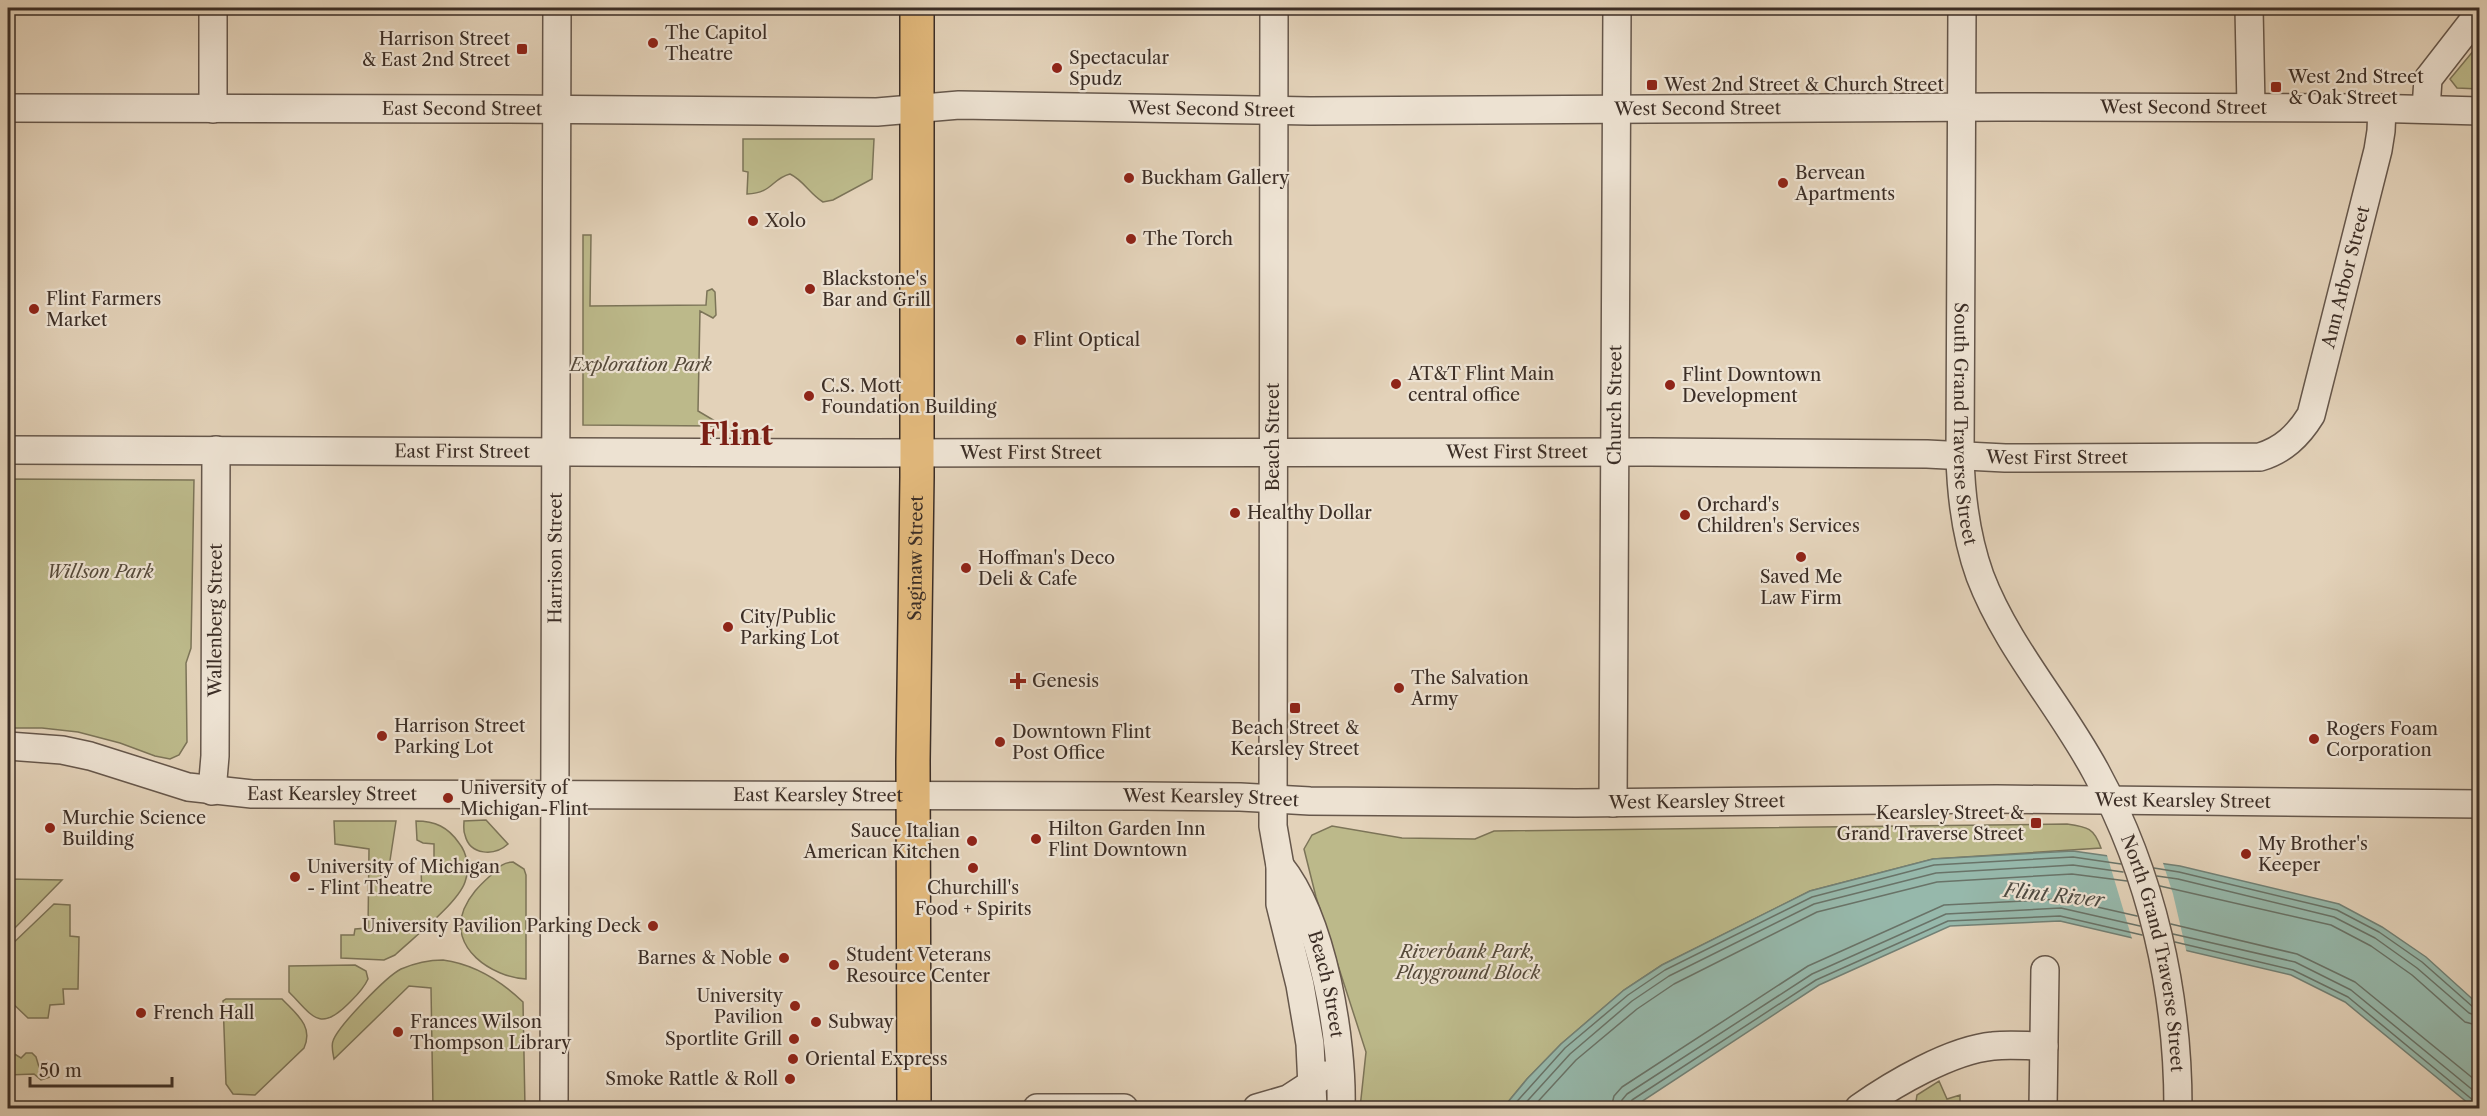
<svg xmlns="http://www.w3.org/2000/svg" width="2487" height="1116" font-family="'Libre Caslon Text',serif">
<rect width="100%" height="100%" fill="#e3d2b9"/>
<filter id="stains"><feTurbulence type="fractalNoise" baseFrequency=".00333" numOctaves="4"/><feColorMatrix values="0 0 0 0 .2 0 0 0 0 .09 0 0 0 0 .02 0 0 0 .5 -.17"/></filter>
<radialGradient id="worn" r=".72"><stop offset=".6" stop-color="#630" stop-opacity="0"/><stop offset="1" stop-color="#630" stop-opacity=".3"/></radialGradient>
<path fill="#bcb98a" stroke="#7c7458" stroke-width="1.5" d="M2479 44V89L2457 88 2450 79Z
M743 139H874L872 179 833 200 823 202C810 194 803 180 790 174 771 179 773 193 747 194L748 172 743 171Z
M583 235H591L590 306 706 305 707 291 712 289 715 292 716 315 713 318 700 311 698 411 715 421 716 426 583 425Z
M8 479 194 480 191 648 186 663 187 742 179 755 170 759 155 756 120 743 78 732 42 728H8Z
M486 820 508 844C495 856 470 856 465 835 463 831 464 825 464 821Z
M334 821H396L389 867 381 869 380 894 422 895 421 869 425 866 434 867V844L423 843 417 840 416 821C435 821 448 827 459 843 467 853 470 869 465 882 458 903 413 938 395 955L384 960 341 958V935H354L355 929 368 928 369 849 335 844Z
M2067 824C2088 827 2094 828 2101 848L1933 859 1810 891 1662 965 1624 990 1561 1044 1527 1079 1503 1108H1360L1366 1052 1316 897 1304 849 1312 835 1332 826 1402 838 1475 839 1494 831Z
M513 862 524 869 526 875V979C492 977 448 948 464 909 470 895 479 886 490 876 497 869 502 862 513 862Z
M8 879 62 880 8 935Z
M54 904 70 905V936L79 937 78 989H63L64 1004 50 1005 48 1018H28L8 999V948Z
M443 960C473 964 501 981 523 1002L525 1108H433L431 988 409 986 334 1059C333 1054 331 1046 333 1041 338 1026 387 976 401 969 415 963 428 960 443 960Z
M355 965 366 971 368 979C363 990 356 996 348 1004 319 1033 312 1015 289 992V966Z
M226 999H282C296 1014 314 1026 304 1048L255 1095 233 1094 226 1084 223 1001Z
M8 1053H13L21 1058 26 1053H32L36 1057 39 1067 46 1066 50 1077 41 1080 34 1074 8 1075Z
M1939 1081 1947 1099 1960 1095V1108H1915L1917 1095Z"/>
<path fill="#96b8ab" stroke="#728176" stroke-width="1.5" d="M2073 851 2180 866 2339 904 2382 927 2426 957 2479 1005V1108H2474L2345 1002 2291 975 2060 921 1950 926 1819 985 1632 1108H1503L1527 1079 1561 1044 1624 990 1662 965 1810 891 1933 859Z"/>
<path fill="#e3d2b9" d="M2106 852 2162 860 2173 894 2187 954 2133 942Z"/>
<g fill="none" stroke-linecap="round" stroke-linejoin="round">
<path stroke="#697368" stroke-width="1.5" d="M2154 868 2179 872 2337 910 2379 932 2422 962 2473 1007 2480 1009
M2157 876 2178 879 2334 917 2375 938 2417 968 2469 1013 2480 1017
M2160 886 2331 925 2371 946 2412 975 2465 1022 2480 1026
M2171 924 2297 954 2355 982 2480 1084
M2173 934 2295 962 2351 990 2480 1096
M2175 942 2293 970 2348 997 2474 1101 2477 1108
M1511 1108 1565 1048 1628 995 1665 970 1812 897 1934 865 2073 857 2121 864
M1521 1108 1570 1054 1632 1001 1669 976 1814 904 1936 873 2073 865 2123 872
M1532 1108 1576 1060 1637 1009 1674 984 1817 912 1937 882 2072 874 2127 881
M1611 1108 1614 1096 1622 1087 1808 966 1944 905 2062 899 2137 916
M1620 1108 1622 1100 1627 1094 1812 974 1946 914 2061 908 2140 926
M1628 1108 1632 1100 1816 980 1948 921 2060 916 2142 935"/>
<g stroke="#66574b" stroke-width="30">
<g id="minor">
<path d="M1274 8 1273 826 1280 866V904L1300 985 1310 1044 1313 1108"/>
<path id="s1" d="M1962 8 1960 456C1961 497 1966 537 1980 576 2007 647 2060 705 2096 772 2152 875 2178 992 2178 1108"/>
<path d="M2249 8 2251 107"/>
<path id="s2" d="M8 108 505 109 877 112 959 105 1310 111 1997 107 2367 108 2480 111"/>
<path d="M213 109V8"/>
<path d="M2426 109 2428 79 2480 12"/>
<path id="s3" d="M8 450 866 453 1649 452 1927 454 2005 458 2260 457C2283 450 2298 436 2311 415L2378 150 2381 131 2382 108"/>
<path id="s4" d="M8 746 62 750 90 756 188 787 252 794 1141 796 1240 797 1310 801 1576 803 1997 799 2480 804"/>
<path id="s5" d="M212 791 215 756 216 450"/>
<path id="s6" d="M1613 803 1617 8"/>
<path id="s7" d="M1280 866C1323 919 1343 1041 1341 1108"/>
<path id="s8" d="M554 1108 557 8"/>
<path d="M1037 1108H1124"/>
<path d="M1257 1108 1288 1099 1325 1075"/>
<path d="M1859 1108C1893 1084 1951 1050 1993 1046 2010 1044 2027 1046 2044 1046"/>
<path d="M2043 1108 2045 970"/>
</g>
</g>
<g stroke="#3c2e26" stroke-width="36">
<g id="major">
<path id="s9" d="M914 1108 913 761 917 477V8"/>
</g>
</g>
<use href="#minor" stroke="#ede2d2" stroke-width="27"/>
<use href="#major" stroke="#e2b97c" stroke-width="33"/>
</g>
<g fill="#8f2418" stroke="#ede2d2" stroke-width="2">
<circle cx="653" cy="43" r="6"/>
<rect x="516" y="43" width="12" height="12" rx="3"/>
<circle cx="1057" cy="68" r="6"/>
<rect x="1646" y="79" width="12" height="12" rx="3"/>
<rect x="2270" y="81" width="12" height="12" rx="3"/>
<circle cx="1129" cy="178" r="6"/>
<circle cx="1783" cy="183" r="6"/>
<circle cx="753" cy="221" r="6"/>
<circle cx="1131" cy="239" r="6"/>
<circle cx="810" cy="289" r="6"/>
<circle cx="34" cy="309" r="6"/>
<circle cx="1021" cy="340" r="6"/>
<circle cx="1396" cy="384" r="6"/>
<circle cx="1670" cy="385" r="6"/>
<circle cx="809" cy="396" r="6"/>
<circle cx="1235" cy="513" r="6"/>
<circle cx="1685" cy="515" r="6"/>
<circle cx="1801" cy="557" r="6"/>
<circle cx="966" cy="568" r="6"/>
<circle cx="728" cy="627" r="6"/>
<path d="M1015 672h6v6h6v6h-6v6h-6v-6h-6v-6h6z"/>
<circle cx="1399" cy="688" r="6"/>
<rect x="1289" y="702" width="12" height="12" rx="3"/>
<circle cx="382" cy="736" r="6"/>
<circle cx="2314" cy="739" r="6"/>
<circle cx="1000" cy="742" r="6"/>
<circle cx="448" cy="798" r="6"/>
<rect x="2030" y="817" width="12" height="12" rx="3"/>
<circle cx="50" cy="828" r="6"/>
<circle cx="1036" cy="839" r="6"/>
<circle cx="972" cy="841" r="6"/>
<circle cx="2246" cy="854" r="6"/>
<circle cx="973" cy="868" r="6"/>
<circle cx="295" cy="877" r="6"/>
<circle cx="653" cy="926" r="6"/>
<circle cx="784" cy="958" r="6"/>
<circle cx="834" cy="965" r="6"/>
<circle cx="795" cy="1006" r="6"/>
<circle cx="141" cy="1013" r="6"/>
<circle cx="816" cy="1022" r="6"/>
<circle cx="398" cy="1032" r="6"/>
<circle cx="794" cy="1039" r="6"/>
<circle cx="793" cy="1059" r="6"/>
<circle cx="790" cy="1079" r="6"/>
</g>
<g text-anchor="middle" dominant-baseline="central" stroke-width="4.5" stroke-linejoin="round" paint-order="stroke">
<g font-size="18" fill="#3c2e26" stroke="#ede2d2" text-anchor="start">
<text x="665" y="33">The Capitol<tspan x="665" dy="21">Theatre</tspan></text>
<text x="510" y="39" text-anchor="end">Harrison Street<tspan x="510" dy="21">&amp; East 2nd Street</tspan></text>
<text x="1069" y="58">Spectacular<tspan x="1069" dy="21">Spudz</tspan></text>
<text x="2288" y="77">West 2nd Street<tspan x="2288" dy="21">&amp; Oak Street</tspan></text>
<text x="1664" y="85">West 2nd Street &amp; Church Street</text>
<text x="1795" y="173">Bervean<tspan x="1795" dy="21">Apartments</tspan></text>
<text x="1141" y="178">Buckham Gallery</text>
<text x="765" y="221">Xolo</text>
<text x="1143" y="239">The Torch</text>
<text x="822" y="279">Blackstone's<tspan x="822" dy="21">Bar and Grill</tspan></text>
<text x="46" y="299">Flint Farmers<tspan x="46" dy="21">Market</tspan></text>
<text x="1033" y="340">Flint Optical</text>
<text x="1408" y="374">AT&amp;T Flint Main<tspan x="1408" dy="21">central office</tspan></text>
<text x="1682" y="375">Flint Downtown<tspan x="1682" dy="21">Development</tspan></text>
<text x="821" y="386">C.S. Mott<tspan x="821" dy="21">Foundation Building</tspan></text>
<text x="1697" y="505">Orchard's<tspan x="1697" dy="21">Children's Services</tspan></text>
<text x="1247" y="513">Healthy Dollar</text>
<text x="978" y="558">Hoffman's Deco<tspan x="978" dy="21">Deli &amp; Cafe</tspan></text>
<text x="1801" y="577" text-anchor="middle">Saved Me<tspan x="1801" dy="21">Law Firm</tspan></text>
<text x="740" y="617">City/Public<tspan x="740" dy="21">Parking Lot</tspan></text>
<text x="1411" y="678">The Salvation<tspan x="1411" dy="21">Army</tspan></text>
<text x="1032" y="681">Genesis</text>
<text x="394" y="726">Harrison Street<tspan x="394" dy="21">Parking Lot</tspan></text>
<text x="1295" y="728" text-anchor="middle">Beach Street &amp;<tspan x="1295" dy="21">Kearsley Street</tspan></text>
<text x="2326" y="729">Rogers Foam<tspan x="2326" dy="21">Corporation</tspan></text>
<text x="1012" y="732">Downtown Flint<tspan x="1012" dy="21">Post Office</tspan></text>
<text x="460" y="788">University of<tspan x="460" dy="21">Michigan-Flint</tspan></text>
<text x="2024" y="813" text-anchor="end">Kearsley Street &amp;<tspan x="2024" dy="21">Grand Traverse Street</tspan></text>
<text x="62" y="818">Murchie Science<tspan x="62" dy="21">Building</tspan></text>
<text x="1048" y="829">Hilton Garden Inn<tspan x="1048" dy="21">Flint Downtown</tspan></text>
<text x="960" y="831" text-anchor="end">Sauce Italian<tspan x="960" dy="21">American Kitchen</tspan></text>
<text x="2258" y="844">My Brother's<tspan x="2258" dy="21">Keeper</tspan></text>
<text x="307" y="867">University of Michigan<tspan x="307" dy="21">- Flint Theatre</tspan></text>
<text x="973" y="888" text-anchor="middle">Churchill's<tspan x="973" dy="21">Food + Spirits</tspan></text>
<text x="641" y="926" text-anchor="end">University Pavilion Parking Deck</text>
<text x="846" y="955">Student Veterans<tspan x="846" dy="21">Resource Center</tspan></text>
<text x="772" y="958" text-anchor="end">Barnes &amp; Noble</text>
<text x="783" y="996" text-anchor="end">University<tspan x="783" dy="21">Pavilion</tspan></text>
<text x="153" y="1013">French Hall</text>
<text x="410" y="1022">Frances Wilson<tspan x="410" dy="21">Thompson Library</tspan></text>
<text x="828" y="1022">Subway</text>
<text x="782" y="1039" text-anchor="end">Sportlite Grill</text>
<text x="805" y="1059">Oriental Express</text>
<text x="778" y="1079" text-anchor="end">Smoke Rattle &amp; Roll</text>
</g>
<g font-size="18" fill="#3c2e26" stroke="#ede2d2">
<text stroke="none"><textPath href="#s2" startOffset="2176">West Second Street</textPath></text>
<text stroke="none"><textPath href="#s2" startOffset="454">East Second Street</textPath></text>
<text stroke="none"><textPath href="#s2" startOffset="1204">West Second Street</textPath></text>
<text stroke="none"><textPath href="#s2" startOffset="1690">West Second Street</textPath></text>
<text stroke="none"><textPath href="#s3" startOffset="2462">Ann Arbor Street</textPath></text>
<text stroke="none"><textPath href="#s6" startOffset="398">Church Street</textPath></text>
<text stroke="none"><textPath href="#s1" startOffset="416">South Grand Traverse Street</textPath></text>
<text transform="translate(1273 437) rotate(-90)">Beach Street</text>
<text stroke="none"><textPath href="#s3" startOffset="454">East First Street</textPath></text>
<text stroke="none"><textPath href="#s3" startOffset="1023">West First Street</textPath></text>
<text stroke="none"><textPath href="#s3" startOffset="1509">West First Street</textPath></text>
<text stroke="none"><textPath href="#s3" startOffset="2049">West First Street</textPath></text>
<text stroke="none"><textPath href="#s8" startOffset="550">Harrison Street</textPath></text>
<text stroke="none"><textPath href="#s9" startOffset="550">Saginaw Street</textPath></text>
<text stroke="none"><textPath href="#s5" startOffset="171">Wallenberg Street</textPath></text>
<text stroke="none"><textPath href="#s4" startOffset="330">East Kearsley Street</textPath></text>
<text stroke="none"><textPath href="#s4" startOffset="816">East Kearsley Street</textPath></text>
<text stroke="none"><textPath href="#s4" startOffset="1209">West Kearsley Street</textPath></text>
<text stroke="none"><textPath href="#s4" startOffset="2181">West Kearsley Street</textPath></text>
<text stroke="none"><textPath href="#s4" startOffset="1695">West Kearsley Street</textPath></text>
<text stroke="none"><textPath href="#s1" startOffset="990">North Grand Traverse Street</textPath></text>
<text stroke="none"><textPath href="#s7" startOffset="128">Beach Street</textPath></text>
</g>
<g font-size="18" font-style="italic" fill="#564a3a" stroke="#ede2d2">
<text x="641" y="365">Exploration Park</text>
<text x="100" y="572">Willson Park</text>
<text x="1468" y="952">Riverbank Park,<tspan x="1468" dy="21">Playground Block</tspan></text>
</g>
<g font-size="20" font-style="italic" fill="#4e4a41" stroke="#ede2d2">
<text transform="translate(2054 895) rotate(6)">Flint River</text>
</g>
<g font-size="30" font-weight="bold" fill="#7a1f14" stroke="#ede2d2">
<text x="736" y="434">Flint</text>
</g>
</g>
<rect width="2487" height="1116" fill="none" stroke="#e3d2b9" stroke-width="30"/>
<rect x="9" y="9" width="2469" height="1098" fill="none" stroke="#3c2e26" stroke-width="3"/>
<rect x="15" y="15" width="2457" height="1086" fill="none" stroke="#3c2e26" stroke-width="1.5"/>
<path d="M30 1077v9h142v-9" fill="none" stroke="#3c2e26" stroke-width="3"/>
<text x="39" y="1077" font-size="18" fill="#3c2e26" stroke="#ede2d2" stroke-width="4.5" paint-order="stroke">50 m</text>
<rect width="100%" height="100%" filter="url(#stains)"/>
<rect width="100%" height="100%" fill="url(#worn)"/>
</svg>
